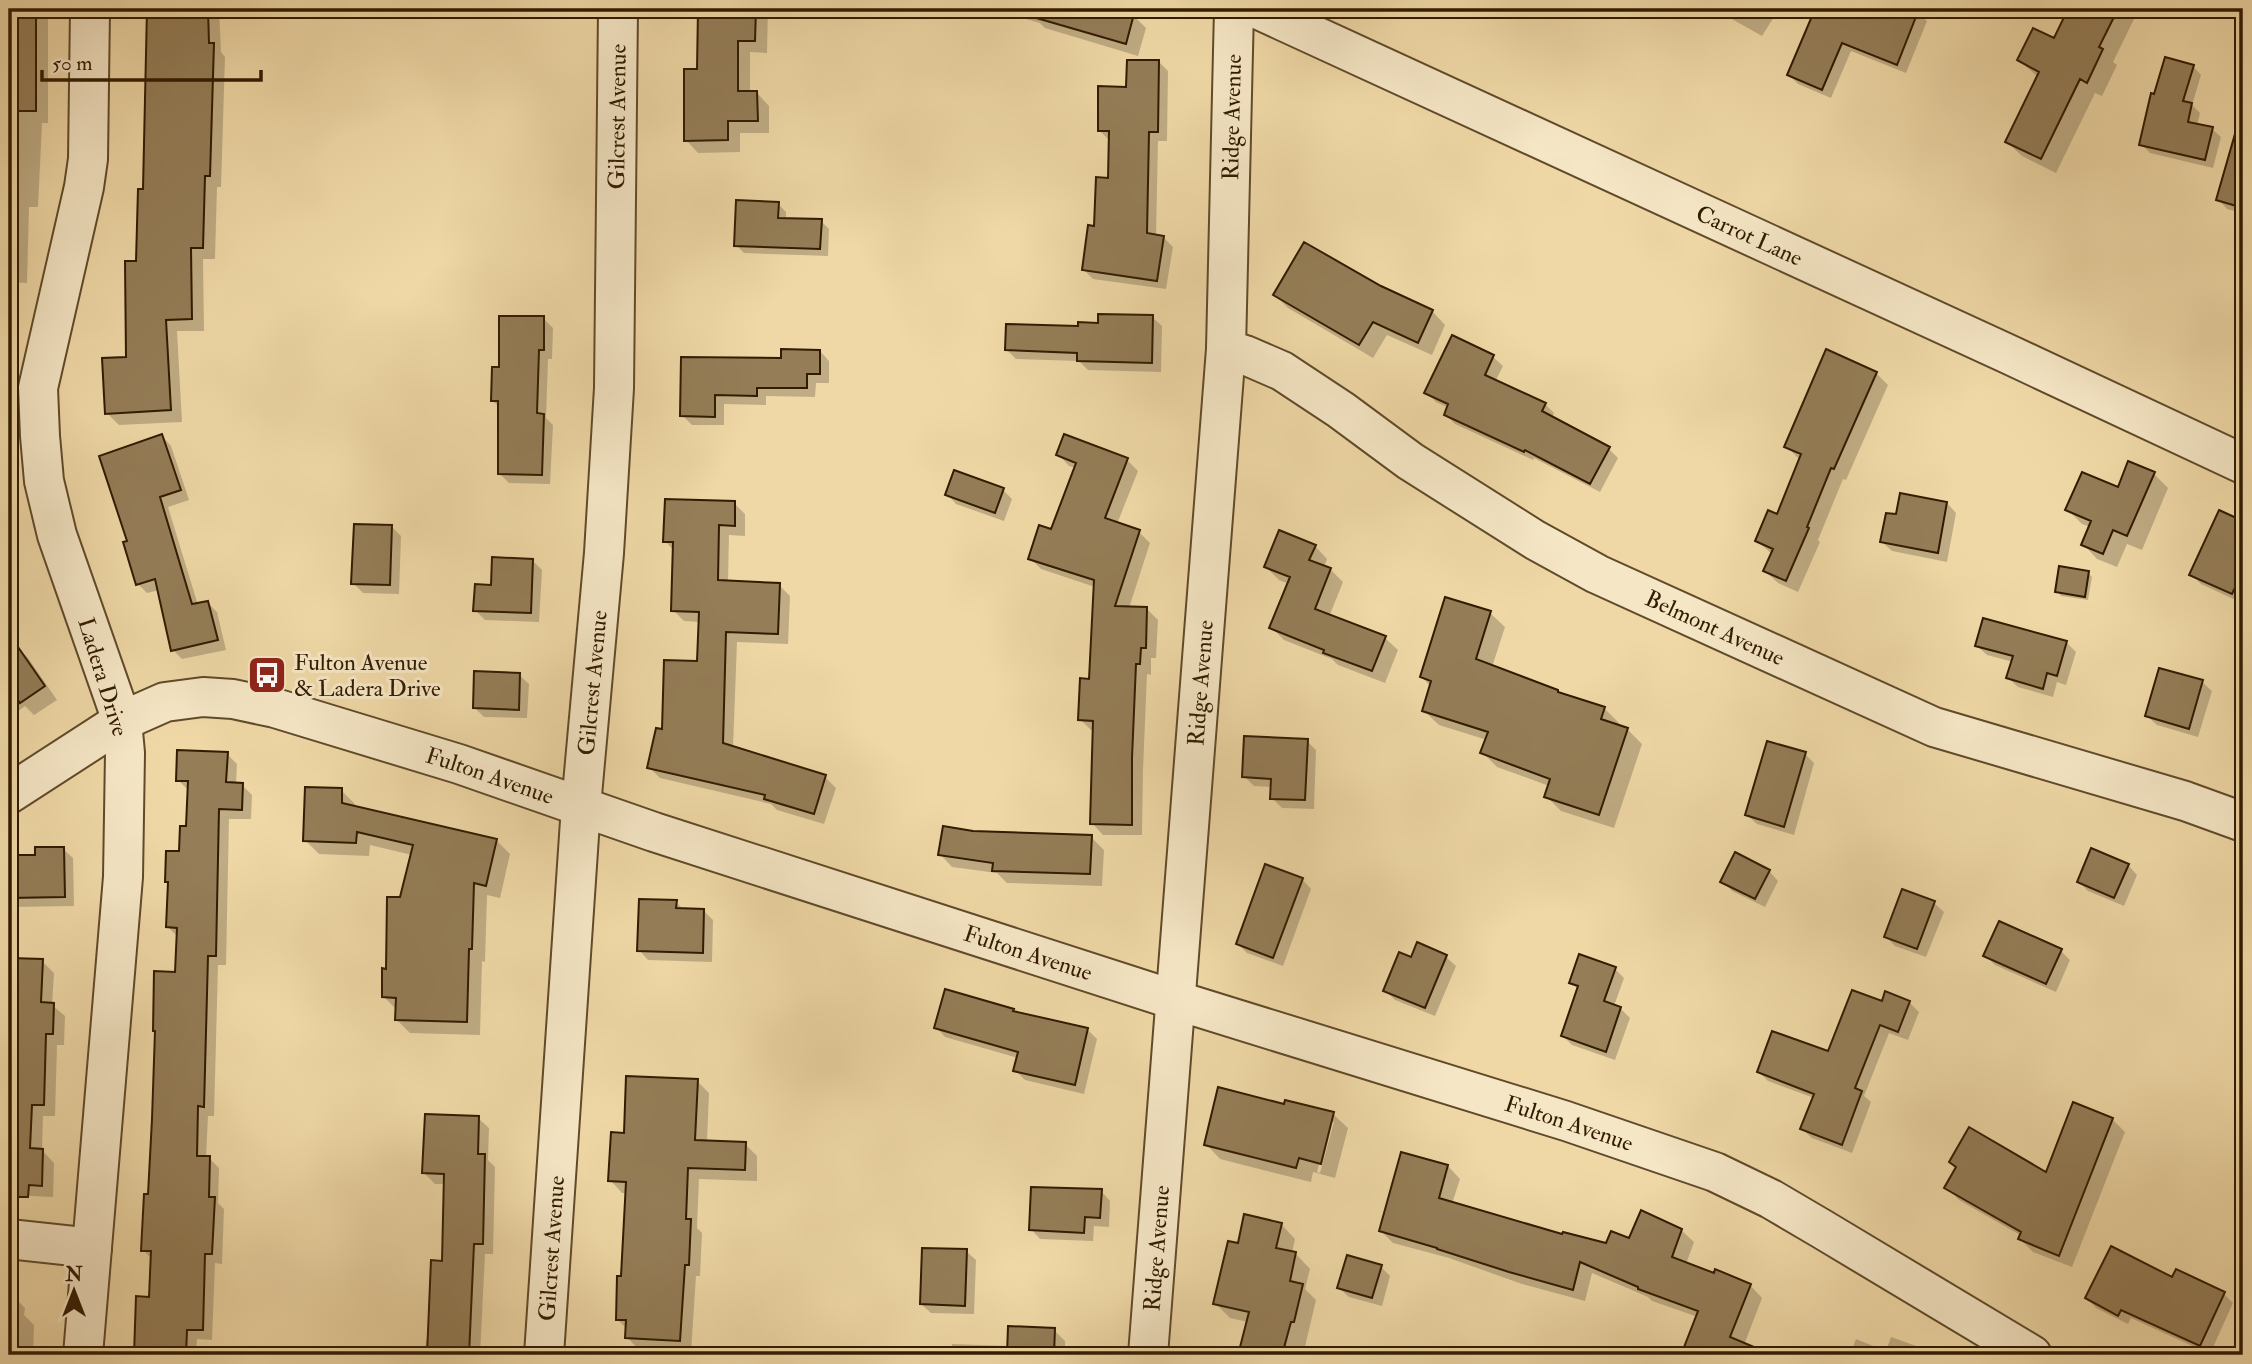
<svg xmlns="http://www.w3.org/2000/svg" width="2252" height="1364" font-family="'IM FELL Double Pica',serif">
<rect width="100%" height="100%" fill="#efd8a6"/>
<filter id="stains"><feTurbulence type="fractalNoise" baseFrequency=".00286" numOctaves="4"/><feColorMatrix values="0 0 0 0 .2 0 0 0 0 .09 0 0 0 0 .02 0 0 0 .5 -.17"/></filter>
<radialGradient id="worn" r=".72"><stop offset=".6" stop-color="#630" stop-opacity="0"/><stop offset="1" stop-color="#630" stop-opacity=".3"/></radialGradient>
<path fill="#0003" fill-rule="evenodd" d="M9 9H48V123H42L38 207H29L27 283 10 282 9 292Z
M148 9H219L221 52 225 57 221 187H217L215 259H203L204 331H177L182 422 119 425 107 413 128 359 145 191Z
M700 9H768L767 53 750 52V93H757L769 106V133H740V152L698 153 686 140 699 70Z
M990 9H1129L1128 14 1134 16 1146 28 1138 56 1045 28 1040 23Z
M1721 9H1779L1762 36 1730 18Z
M1842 9H1910L1917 12 1927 21 1906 73 1851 51 1831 98 1798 84 1789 75 1833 30Z
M2081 9H2133L2137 13 2113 62 2117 65 2102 96 2095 93 2056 173 2022 156 2007 142 2038 77 2019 60 2054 40 2076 20Z
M1159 62 1168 71 1167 141H1158L1156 236 1164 238 1173 247 1166 289 1093 279 1083 269 1110 180 1109 140 1099 130 1128 88Z
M2193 66 2201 75 2192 105 2200 113 2197 125 2212 129 2221 137 2213 168 2150 153 2141 144Z
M2226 170 2243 175V213L2227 209 2218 199Z
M778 204 786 212V220L821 221 829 229 828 256 744 253 736 245Z
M1275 295 1432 311 1445 325 1432 355 1387 335 1373 358 1288 308Z
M1152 317 1162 326 1161 372 1088 370 1079 361 1016 359 1006 349 1080 328Z
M543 318 553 328 552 359H548L546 418 553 425 550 484 509 483 499 473 500 408 492 400Z
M1452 338 1493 357 1503 366 1495 382 1545 404 1554 413 1552 418 1609 449 1618 458 1600 492 1534 458 1533 460 1455 424 1446 415 1449 408 1436 402 1426 392Z
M820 351 829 361V383H816L815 397 766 396V405L724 404V425H692L682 415 683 358 783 360Z
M1876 373 1888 385 1846 480 1843 479 1818 540 1820 542 1798 592 1778 583 1765 571 1772 554 1757 541 1778 517 1800 460 1786 446Z
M162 436 171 446 189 500 168 507 198 605 208 603 217 612 226 650 182 659 173 650 160 590 147 593 138 584Z
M1058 454 1127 460 1138 471 1117 524 1139 532 1150 543 1129 608 1147 609 1158 620 1156 658H1151V675L1147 674 1143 770 1142 835H1103L1092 823 1094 731 1091 730 1080 719 1091 680 1095 587 1041 569 1030 558 1052 531 1076 468 1069 466Z
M2154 474 2168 488 2142 550 2127 544 2117 567 2097 559 2083 544 2090 527 2082 524 2068 510Z
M1003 490 1012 499 1004 521 956 504 947 494Z
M734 503 745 514V536L729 535 728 583 779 585 790 596 788 644 737 642 733 748 825 777 836 788 824 824 777 810 771 804 660 778 649 767 663 732 699 663 700 622 684 621 673 610 675 552 665 541Z
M1947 503 1956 513 1947 562 1892 551 1882 542 1898 517Z
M2220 512 2243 523 2242 603 2201 584 2191 574Z
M392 527 401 536 399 594 363 593 353 583Z
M9 534 17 548 9 552Z
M1315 546 1327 559 1324 567 1330 569 1343 582 1329 617 1385 638 1398 650 1385 683 1338 665 1332 659 1284 640 1271 627 1289 584 1279 580 1266 567Z
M532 560 542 570 539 622 485 620 475 610 493 587Z
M2088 573 2092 577 2088 600 2061 596 2057 591Z
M1490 613 1505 627 1492 667 1557 691 1561 695 1604 708 1619 723 1618 726 1627 729 1642 744 1614 828 1561 811 1546 796 1549 786 1497 767 1482 752 1487 740 1439 725 1424 711 1431 687 1422 677Z
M2066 642 2076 652 2066 685 2057 682 2053 697 2018 687 2008 678 2013 662 1987 655 1977 646Z
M15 645 28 658 57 700 34 715 25 706 9 718V649Z
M519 675 529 684 527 718 484 717 475 708Z
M2202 682 2212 691 2198 737 2157 725 2147 716Z
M1307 741 1316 750 1314 809 1282 808 1272 798 1273 787 1254 786 1244 776Z
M227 754 237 764 236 784 242 785 252 795 251 819H229L226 965H218L214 1116H208L206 1158H209L219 1168 218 1203 224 1209 222 1264 215 1263 212 1340 197 1339 196 1355H132L133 1347H136L150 1298 152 1259 143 1250 177 974 178 937 168 927 169 884 167 881 181 853 188 828V790L178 780Z
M1805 754 1814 763 1794 835 1757 824 1747 815Z
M341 790 355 804V808L496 840 510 854 500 898 487 895 485 962 482 961 480 1035 410 1033 397 1020V1010L383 996 401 899 412 855 370 845 369 856 319 854 305 840Z
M1091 837 1104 850 1102 886 1007 883 997 873 952 867 940 854Z
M63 849 73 858 74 906 12 907 9 904V857L37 856Z
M2128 865 2137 875 2124 906 2088 891 2079 882Z
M1769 871 1778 881 1765 907 1732 891 1723 881Z
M1302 879 1311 889 1283 966 1247 953 1238 944Z
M676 902 684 910 704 911 713 920 712 962 648 960 639 950Z
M1934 903 1944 912 1926 957 1895 946 1886 937Z
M1418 945 1446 957 1456 966 1435 1016 1395 1000 1385 990 1411 960Z
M2061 951 2070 960 2056 992 1995 965 1986 956Z
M9 960 42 961 54 973 52 1005 65 1016 64 1045H57L55 1116H43L42 1150 54 1163 53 1197 9 1195Z
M1615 969 1624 978 1614 1006 1620 1008 1630 1018 1615 1060 1572 1045 1563 1036 1579 990 1571 982Z
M1909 1002 1919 1012 1908 1040 1889 1033 1864 1096 1871 1102 1852 1153 1812 1138 1802 1129 1814 1098 1768 1081 1759 1072 1829 1053 1883 1004Z
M1013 1010 1016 1013 1088 1030 1097 1039 1084 1094 1025 1080 1015 1070 1018 1058 945 1037 936 1027Z
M697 1081 709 1093 707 1142 745 1144 757 1156V1181L699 1179 697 1228 702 1233 700 1276H696L691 1352 639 1350 627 1337V1329L617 1319 623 1278 627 1193H622L610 1180 625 1135Z
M1286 1106 1333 1114 1348 1128 1335 1178 1313 1172 1311 1182 1220 1159 1206 1144ZM1330 1122H1334L1320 1173 1317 1172Z
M478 1118 489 1128 488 1160 495 1167 493 1254H485L480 1355H425L426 1340H429L443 1262 445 1184H435L424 1173Z
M2112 1119 2125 1132 2072 1267 2033 1252 2020 1239 2022 1236 1959 1200 1947 1188 1957 1168 1951 1162 2047 1174Z
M1448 1166 1460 1179 1452 1204 1563 1237 1607 1245 1681 1230 1694 1242 1686 1264 1750 1285 1762 1298 1744 1345 1770 1355H1683L1698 1317 1652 1301 1648 1297 1592 1273 1585 1301 1522 1284 1449 1258 1393 1243 1381 1231Z
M1101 1191 1110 1201 1109 1227 1094 1226 1093 1241 1040 1239 1031 1229Z
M1281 1224 1295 1239 1292 1253 1296 1254 1310 1269 1305 1289 1316 1300 1303 1355H1240L1248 1322 1230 1318 1215 1303 1239 1245Z
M966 1251 976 1260 974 1314 931 1313 921 1304Z
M1381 1267 1390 1276 1382 1306 1349 1297 1339 1288Z
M2173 1279 2224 1294 2233 1303 2210 1354 2131 1318 2128 1324 2096 1308 2087 1298Z
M9 1298H15L25 1308 24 1315 34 1325 33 1355H9Z
M1054 1330 1065 1341V1355H951L952 1344 1009 1346Z
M1891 1337 1919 1347 1927 1355H1850L1856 1339 1886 1351Z"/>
<path fill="#947d57" stroke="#311b01" stroke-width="2" d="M9 9H36V111H9Z
M147 9H208L209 43H214L210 176H205L203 248H191L192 319 166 320 171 410 105 414 102 358 126 357 125 261H136L138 189H143Z
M698 9H756L755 41H738V91H757L758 121H728V140L684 141V69H697Z
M1027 9H1116L1134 14 1126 44 1026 15Z
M1815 9H1919L1897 65 1842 43 1822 90 1787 75Z
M2079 9H2118L2099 47 2103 49 2087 83 2080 79 2041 159 2005 142 2039 72 2017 60 2033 28 2054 38 2066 13 2075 17Z
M2165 57 2194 65 2183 101 2192 103 2188 122 2213 127 2205 160 2139 145 2151 93 2154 94Z
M1127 60H1159L1158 132H1149L1147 233 1164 236 1157 281 1082 270 1088 225 1094 226 1096 177 1108 178 1109 131H1098V86L1126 87Z
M2237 127 2243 128V208L2216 200Z
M736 200 779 202 778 218 822 219 820 249 734 246Z
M1304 242 1381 286 1433 310 1418 343 1373 322 1359 345 1273 295Z
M1098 314 1153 315 1152 363 1077 361V353L1005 350 1006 324 1078 326V322L1098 323Z
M499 316H544V350H539L537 413 544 414 542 475 498 474V401H491L492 367H499Z
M1452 335 1494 355 1485 375 1546 403 1542 411 1610 447 1590 484 1525 450 1524 452 1444 415 1448 404 1424 393Z
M781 349 820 350V374H807V388H757V396L715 395V417L680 416 681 357 781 358Z
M1826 349 1877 372 1834 469 1831 468 1807 527 1809 528 1786 581 1763 571 1773 549 1755 541 1768 510 1777 514 1801 454 1784 447Z
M162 434 181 490 160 497 192 604 208 601 218 640 171 651 155 579 136 585 123 542 127 541 99 456Z
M1064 434 1128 458 1105 518 1140 530 1115 606 1147 607 1146 648H1141L1140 664H1136L1132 758V825L1090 824 1093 721 1078 720 1080 678 1089 679 1094 580 1028 559 1039 525 1051 529 1076 463 1056 455Z
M2128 461 2155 472 2127 536 2113 530 2103 554 2081 545 2091 521 2065 510 2082 472 2118 487Z
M954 470 1004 488 995 513 945 495Z
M1900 493 1947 502 1938 553 1880 542 1886 513 1896 514Z
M665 499 735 501V526L719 525 718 580 780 583 778 634 726 632 723 743 826 775 814 814 764 799 765 795 647 768 656 728 662 729 664 660 697 661 699 612 671 611 673 542H663Z
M2219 510 2243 521V571L2232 594 2189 575Z
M354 524 392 525 390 585 351 584Z
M1279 530 1316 545 1309 560 1331 568 1315 609 1386 636 1372 671 1323 653 1324 650 1269 628 1290 577 1264 567Z
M492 557 533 559 531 613 473 611 475 584 491 585Z
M2059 566 2089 571 2085 597 2055 592Z
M1445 597 1491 611 1476 659 1558 690V692L1605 707 1601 719 1628 728 1599 815 1544 797 1550 779 1480 753 1488 732 1422 711 1431 681 1420 677Z
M1983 618 2067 641 2057 676 2047 673 2043 689 2006 678 2013 656 1975 646Z
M9 634 45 686 20 703 9 687Z
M2159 668 2203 680 2189 729 2145 716Z
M474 671 520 673 519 710 473 708Z
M1244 736 1308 739 1305 800 1270 799 1271 779 1242 777Z
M1767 741 1806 752 1784 827 1745 815Z
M177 750 228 752 226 782 243 783 242 810 219 809 216 956H208L204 1107 198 1106 197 1156H210L209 1197H215L212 1254H205L203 1330H187L186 1355H134L136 1296 149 1297 151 1251H141L144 1194H148L152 1119 155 1031H153L154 971 175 972 177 928 166 927 168 882H165L166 851H179L180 826H186L188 781H176Z
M305 787 342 788V803L497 839 486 886 474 883 472 949H469L467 1022 395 1020 396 998 382 997V968L386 969 387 897H400L413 845 357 832 356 843 303 841Z
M943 826 973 831 1092 835 1090 874 992 871 993 863 938 855Z
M35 847H64L65 897 9 898V855H35Z
M2091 848 2129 864 2114 898 2077 882Z
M1735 852 1770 870 1755 899 1720 882Z
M1265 864 1303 878 1273 958 1236 944Z
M1902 889 1935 901 1917 949 1884 937Z
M639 899 677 900 676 908 704 909 703 953 637 951Z
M1999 921 2062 949 2046 984 1983 956Z
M1417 942 1447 955 1425 1008 1383 991 1399 952 1411 957Z
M1579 954 1616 967 1604 1001 1621 1007 1606 1052 1561 1036 1578 986 1569 983Z
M9 958 43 959 41 1002 54 1003 53 1034H46L44 1105H32L30 1148 43 1149 42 1186 29 1185 28 1197H9Z
M945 989 1014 1009 1013 1011 1088 1028 1075 1085 1013 1071 1018 1052 934 1028Z
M1852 990 1882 1001 1885 991 1910 1001 1898 1032 1880 1025 1855 1088 1862 1091 1842 1145 1800 1129 1814 1094 1757 1072 1772 1031 1828 1051Z
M626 1076 698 1079 695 1140 746 1142 745 1170 688 1168 686 1219H691L689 1265H685L680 1341 625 1338 626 1320H616L617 1276H621L626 1182 608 1181 611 1132 624 1133Z
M1218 1087 1284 1104 1285 1100 1334 1112 1321 1164 1299 1158 1296 1168 1204 1145Z
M2073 1102 2113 1118 2059 1256 2018 1239 2021 1232 1944 1188 1956 1167 1949 1162 1969 1127 2046 1172Z
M425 1114 479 1116 478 1154H485L483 1244H474L469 1355H427L431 1260 442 1261 444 1174 422 1173Z
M1401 1152 1448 1165 1439 1198 1562 1234 1563 1232 1606 1243 1611 1231 1629 1238 1641 1210 1682 1229 1672 1257 1714 1273 1715 1269 1751 1284 1730 1337 1773 1355H1681L1698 1311 1638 1289V1287L1580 1262 1573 1290 1509 1272 1437 1249V1248L1379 1231Z
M1031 1187 1102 1189 1100 1218 1085 1217 1084 1233 1029 1230Z
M1244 1214 1282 1223 1276 1248 1296 1252 1290 1281 1303 1284 1294 1322H1291L1282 1355H1238L1249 1312 1213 1304 1228 1241 1238 1243Z
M2111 1246 2172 1277 2176 1269 2225 1292 2200 1346 2121 1310 2118 1316 2085 1298Z
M922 1248 967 1249 965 1306 920 1304Z
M1347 1255 1382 1265 1372 1298 1337 1288Z
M1008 1326 1055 1328 1054 1355H1007Z"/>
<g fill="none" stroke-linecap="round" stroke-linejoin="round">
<g stroke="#604a2a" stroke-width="42">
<g id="minor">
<path id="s1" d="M1257 9 2008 354 2243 464"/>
<path id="s2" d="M1226 349 1245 355 1282 371 1341 410 1410 461 1535 540 1597 574 1934 727 2185 801 2243 822"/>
<path id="s3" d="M9 794 122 721 165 702 203 697 233 699 275 708 459 764 654 832 1175 1000 1566 1121 1715 1172 1771 1199 1822 1229 2032 1355"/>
<path d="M9 1239 92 1248"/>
<path d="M83 1355 123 877 125 753 122 721 57 535 44 481 40 436 38 388 84 187 88 159 90 9"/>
<path id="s4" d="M544 1355 581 806 604 553 614 388 618 9"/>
<path id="s5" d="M1148 1355 1226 349 1234 9"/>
</g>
</g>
<use href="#minor" stroke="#f5e6c5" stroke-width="38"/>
</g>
<defs>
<g id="bus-square" transform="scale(2.0125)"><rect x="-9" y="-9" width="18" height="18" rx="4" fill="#8f2418" stroke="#f5e6c5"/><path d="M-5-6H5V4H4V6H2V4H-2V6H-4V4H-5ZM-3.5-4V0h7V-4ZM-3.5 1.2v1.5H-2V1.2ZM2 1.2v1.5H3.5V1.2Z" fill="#fff"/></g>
</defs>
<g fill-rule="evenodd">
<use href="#bus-square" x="267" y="675"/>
</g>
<g text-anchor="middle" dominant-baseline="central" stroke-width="6" stroke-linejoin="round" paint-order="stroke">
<g font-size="23" fill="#311b01" stroke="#f5e6c5">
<text stroke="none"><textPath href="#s4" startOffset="1241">Gilcrest Avenue</textPath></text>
<text stroke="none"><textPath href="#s5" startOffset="1241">Ridge Avenue</textPath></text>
<text stroke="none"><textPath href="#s1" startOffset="542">Carrot Lane</textPath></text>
<text stroke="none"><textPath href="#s2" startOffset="565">Belmont Avenue</textPath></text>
<text transform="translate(103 677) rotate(73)">Ladera Drive</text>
<text stroke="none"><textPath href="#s4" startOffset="674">Gilcrest Avenue</textPath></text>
<text stroke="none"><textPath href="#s5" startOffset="674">Ridge Avenue</textPath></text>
<text stroke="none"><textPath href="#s3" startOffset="518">Fulton Avenue</textPath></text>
<text stroke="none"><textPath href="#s3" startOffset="1085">Fulton Avenue</textPath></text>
<text stroke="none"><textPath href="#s3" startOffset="1652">Fulton Avenue</textPath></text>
<text stroke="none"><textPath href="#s4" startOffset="107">Gilcrest Avenue</textPath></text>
<text stroke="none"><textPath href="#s5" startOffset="107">Ridge Avenue</textPath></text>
</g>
<g font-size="23" fill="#311b01" stroke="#f5e6c5" text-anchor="start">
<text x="294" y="662">Fulton Avenue<tspan x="294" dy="26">&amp; Ladera Drive</tspan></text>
</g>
</g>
<rect width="2252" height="1364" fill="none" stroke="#efd8a6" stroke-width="35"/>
<rect x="10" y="10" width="2231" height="1343" fill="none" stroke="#311b01" stroke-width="3.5"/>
<rect x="18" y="18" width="2217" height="1329" fill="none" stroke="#311b01" stroke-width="2"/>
<g transform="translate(74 1291)" stroke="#f5e6c5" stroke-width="5" paint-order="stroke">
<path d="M0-5L12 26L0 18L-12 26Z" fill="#311b01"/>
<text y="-10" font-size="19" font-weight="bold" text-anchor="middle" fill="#311b01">N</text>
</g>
<path d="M42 70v10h219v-10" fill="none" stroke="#311b01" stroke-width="3.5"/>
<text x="52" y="70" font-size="21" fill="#311b01" stroke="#f5e6c5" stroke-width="5" paint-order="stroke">50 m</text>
<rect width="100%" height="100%" filter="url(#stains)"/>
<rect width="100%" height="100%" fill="url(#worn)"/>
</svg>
